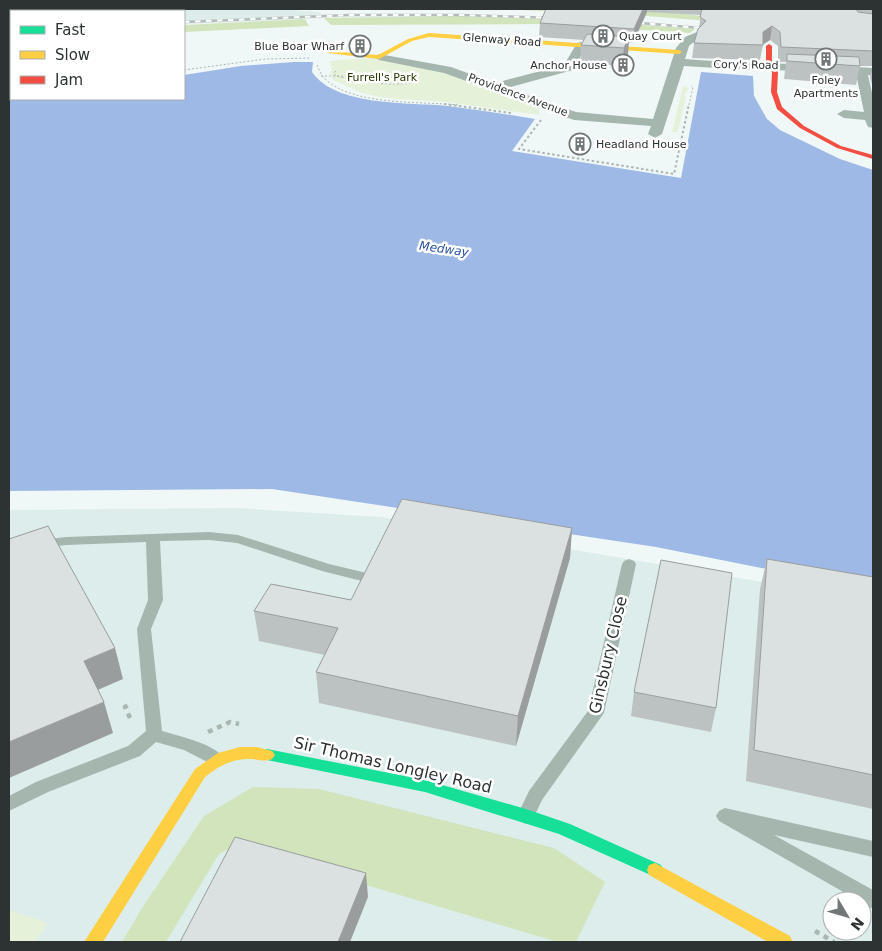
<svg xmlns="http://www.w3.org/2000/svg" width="882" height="951" font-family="'DejaVu Sans',sans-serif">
<rect width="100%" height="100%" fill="#f0f8f7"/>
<path fill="#ddedec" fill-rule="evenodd" d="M9 9 291 10 320 12 323 18 184 24V11H11V22H9Z
M235 508 382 517 873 601V942H9V510ZM832 901H862V931H832Z"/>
<path fill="#e5f2d9" d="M380 57 443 72 539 106V115L445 102 384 98 362 93 333 80 330 72 332 71 330 61Z
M683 86 689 88 684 96 686 97 678 132H672Z
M9 910 48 923 35 942H9Z"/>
<path fill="#d1e4bb" d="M496 9C543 9 591 9 639 11 668 13 695 12 723 22L633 15Z
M461 16 593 21 695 29 690 33 550 24 331 25 324 18Z
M305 19 309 26 184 32V25Z
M253 787 319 789 554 848 605 882 576 942H558L235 846 219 854 166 942H122L142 908 204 816Z"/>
<path fill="#9eb9e6" d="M294 62H313L312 72C336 107 410 102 448 106 477 110 506 114 535 119L512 151 681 178 701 72 753 76 754 96 767 119 780 130 840 159 873 170V590L656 547 272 489 9 491V96H11V99H184V75L241 66Z"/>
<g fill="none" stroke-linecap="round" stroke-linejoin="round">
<path stroke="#aab6b1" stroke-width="1" stroke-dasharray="2 2" stroke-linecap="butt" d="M317 65C319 69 321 75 325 79 353 106 420 101 458 105
M184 70 265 59 311 58
M336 71 334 73 336 76C363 82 390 87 417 82
M321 76H360
M391 77 404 80
M689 105 693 87 691 86"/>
<path stroke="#aab6b1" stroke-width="2" stroke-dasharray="2.5 2.5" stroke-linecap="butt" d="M444 104 511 113
M541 120 519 149 674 174 689 104"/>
<path stroke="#aab6b1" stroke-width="4.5" stroke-dasharray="5 5" stroke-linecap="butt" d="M130 718 125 707 132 703
M208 732 230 722 239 724
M815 931 834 942"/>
<path fill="#a5b6ae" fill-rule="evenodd" d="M209 532 238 535 329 564 375 575 377 578 375 581 370 583 322 571 237 543 209 540 160 541 163 600 151 629 162 731C179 736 217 744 225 760L223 765 217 767 184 750 156 742 140 756 48 792 9 811V796L36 782 128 746 146 731 137 629 148 600 146 542 66 545 9 552V544L66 537Z
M629 559 634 561 636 564 604 713 542 800 532 821 526 824 520 821 517 816 529 791 588 711 622 564 624 561Z
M725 808 873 841V857L774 835 873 890V909L719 821 716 816 719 811Z"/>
<path fill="#a5b6ae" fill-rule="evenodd" d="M697 32 702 35 689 46 685 59C748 64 811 63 873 68V76L868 75 873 97V128L868 127 865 120 844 118 837 114 844 110 864 112 856 74C798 70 741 70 684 66L662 134 655 138 648 134 651 126 574 120 444 73 379 60 373 57 379 54 451 67 495 83 564 65 577 43 581 42 587 45 573 70 507 88 576 112 653 119 676 48 685 37Z
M9 71H11V79H9Z"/>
<path fill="#16e098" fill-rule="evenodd" d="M267 749 425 780 526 809 570 824 661 865 663 870 661 875 655 877 559 834 425 792 262 759 259 755 262 751Z"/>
<path fill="#ffcf43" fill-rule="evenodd" d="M429 33 679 50 682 52 679 54 429 37 412 41 379 59 327 53 330 51 378 55 408 39Z
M240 747H257L272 751 275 755 272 759C266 762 260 760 253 759 233 758 220 765 205 777L103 942H84L195 769 218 753Z
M655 863 790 936 793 942H768L649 875 647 870 649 865Z"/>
<path fill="#f24e42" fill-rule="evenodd" d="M769 44 772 46V62L778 72 777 92 782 107 804 126 841 146 873 155V159L837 148 800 128 777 109 771 92 772 72 766 62V46Z"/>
<g stroke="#b3bcb9" stroke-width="2.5">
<path id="rail" d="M9 21H11
M184 22 349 15H462L556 18
M628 22 713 29"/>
</g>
<use href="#rail" stroke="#fff" stroke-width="2" stroke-dasharray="5.5" stroke-linecap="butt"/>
</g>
<path fill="#bcc1c1" d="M546 9H873V86L872 85 870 77 873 66H860L856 85 784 79 786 62H778V46L770 40 763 45 760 60 692 58 694 43 699 27 701 15 647 12 633 43H629L628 54 622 66 580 63 581 45 584 40 539 37 540 23Z
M9 22H11V58H9Z
M572 528 570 558 516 746 319 703 316 672 325 655 259 641 254 611 351 600Z
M767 559 873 577V809L746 781 760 589Z
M634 692 716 708 711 732 631 716Z"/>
<path fill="#999d9d" d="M9 9H31L26 11H11V18L9 19Z
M643 9H647V12L633 43 634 29Z
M772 26 770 40 761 45 763 32Z
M629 37 628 54 622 66 624 48Z
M572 528 570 558 516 746 518 716Z
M115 648 123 679 93 692 84 661Z
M104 702 113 733 9 778V742Z
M366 873 368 897 350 942H338Z"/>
<path fill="#dbe0e0" stroke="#999d9d" d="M546 9H643L634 29 540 23Z
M702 9H856L858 12 873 14V51L781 47 780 32 772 26 763 32V45L694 43 698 29 706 21 700 17Z
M9 22H11V41H9Z
M587 34 629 37 624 48 581 45Z
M787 54 859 57 860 66 787 61Z
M402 499 572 528 518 716 316 672 338 628 254 611 271 584 351 600Z
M48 526 115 648 84 661 104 702 9 742V539Z
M767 559 873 577V775L754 750Z
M661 560 732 573 716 708 634 692Z
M235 837 366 873 338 942H180Z"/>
<defs>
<g id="building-ring" transform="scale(1.125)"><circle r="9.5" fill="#fff" stroke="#717777" stroke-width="1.5"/><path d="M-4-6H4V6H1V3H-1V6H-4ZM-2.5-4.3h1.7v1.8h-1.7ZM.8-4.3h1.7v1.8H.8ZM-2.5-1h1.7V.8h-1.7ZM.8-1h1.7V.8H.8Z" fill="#717777"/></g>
</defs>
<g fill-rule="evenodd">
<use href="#building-ring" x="603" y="36"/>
<use href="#building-ring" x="360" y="46"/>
<use href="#building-ring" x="826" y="59"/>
<use href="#building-ring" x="623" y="65"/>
<use href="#building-ring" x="580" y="144"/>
</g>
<g text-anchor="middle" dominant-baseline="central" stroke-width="5" stroke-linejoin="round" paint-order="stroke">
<g font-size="11" fill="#2d3232" stroke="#fff" text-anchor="start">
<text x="619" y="36">Quay Court</text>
<text x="344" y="46" text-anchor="end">Blue Boar Wharf</text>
<text x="607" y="65" text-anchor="end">Anchor House</text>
<text x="826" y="80" text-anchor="middle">Foley<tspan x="826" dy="13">Apartments</tspan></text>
<text x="596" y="144">Headland House</text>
</g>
<g font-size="11" fill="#2d3232" stroke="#fff">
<text transform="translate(502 40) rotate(4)">Glenway Road</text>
<text transform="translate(746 65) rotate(1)">Cory's Road</text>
<text transform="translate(518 95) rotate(20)">Providence Avenue</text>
</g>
<g font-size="11" fill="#263600" stroke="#fff">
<text x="382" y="77">Furrell's Park</text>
</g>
<g font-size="12" font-style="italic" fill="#2a529f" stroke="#fff">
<text transform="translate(444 249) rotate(8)">Medway</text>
</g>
<g font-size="16" fill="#2d3232" stroke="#fff">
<text transform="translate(608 655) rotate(-77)">Ginsbury Close</text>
<text transform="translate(393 765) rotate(13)">Sir Thomas Longley Road</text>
</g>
</g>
<rect width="882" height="951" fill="none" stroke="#2d3232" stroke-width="20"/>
<rect x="10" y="10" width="175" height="90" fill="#ffffff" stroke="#abadad"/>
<rect x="20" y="26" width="25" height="8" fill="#16e098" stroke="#abadad"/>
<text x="55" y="35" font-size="15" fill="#2d3232">Fast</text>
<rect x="20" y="51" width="25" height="8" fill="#ffcf43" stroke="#abadad"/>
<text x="55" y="60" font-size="15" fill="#2d3232">Slow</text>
<rect x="20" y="76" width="25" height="8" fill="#f24e42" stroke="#abadad"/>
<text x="55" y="85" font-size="15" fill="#2d3232">Jam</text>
<g transform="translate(847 916) rotate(128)"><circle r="24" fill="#ffffff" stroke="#abadad"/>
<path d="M0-4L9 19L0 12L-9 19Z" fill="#717777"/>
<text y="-8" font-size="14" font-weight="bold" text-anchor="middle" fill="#2d3232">N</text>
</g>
</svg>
